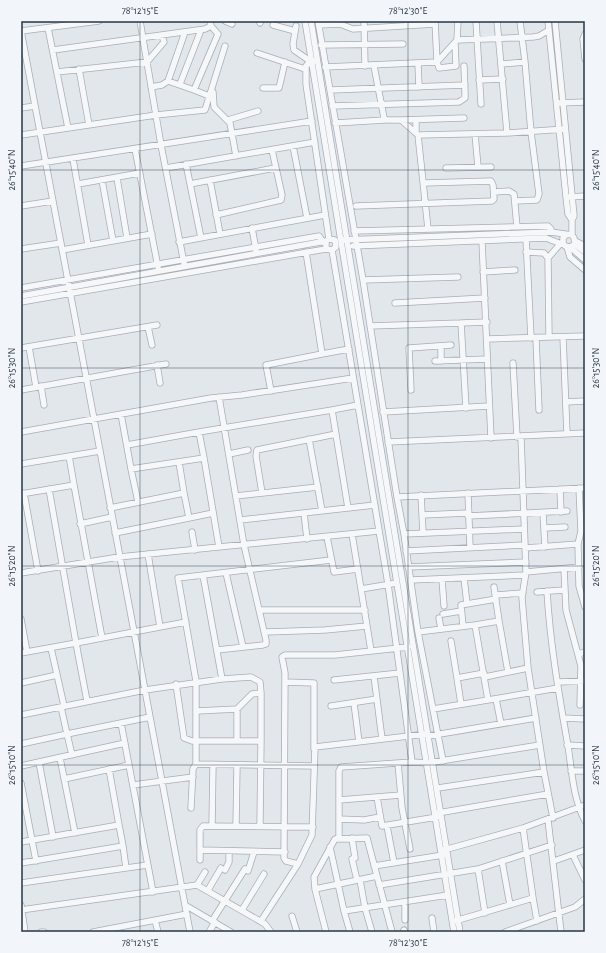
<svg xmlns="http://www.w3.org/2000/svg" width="606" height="953" font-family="'Alegreya Sans',sans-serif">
<rect width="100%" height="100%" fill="#e2e7ec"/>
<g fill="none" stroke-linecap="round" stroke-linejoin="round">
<g stroke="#a6aeb7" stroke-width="7">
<path id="minor" d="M140 21 161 145 184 263
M225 21 232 24
M259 21 260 23
M305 21 454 932
M311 21 460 932
M318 21 363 280 397 497 404 534 418 632 443 761
M364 21 365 66
M435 21 437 62 439 68 456 66 455 43
M476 21 481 104
M497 21 507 133
M520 21 525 62
M548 21 566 197 568 214 572 220
M555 21 574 216 572 220V235
M273 25 295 31
M319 25 340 24 353 29 435 24
M296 26 293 44 294 50 310 61
M48 28 68 128
M21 31 145 690 21 715
M21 31 99 21
M585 34 583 39 585 59
M457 40 458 21
M321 45 403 44
M53 50 205 29 211 26 210 21
M257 53 305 69
M315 61H310L306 66V84L329 239
M418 64 419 87
M502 64 525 62 531 132 539 194 537 200 515 201
M374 66 384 118 387 120H401L418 135 507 133 565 129
M325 67 437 62 457 40 533 37 539 36 549 30
M79 69 89 125
M57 72 147 62 164 42 162 36
M479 80 503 79
M168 81 194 90 218 34 211 26
M180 84 201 30
M151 87 162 85 168 81 185 32
M263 88H279L285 62
M194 90 209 96
M330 90 465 85
M213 92 214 107 230 123 236 156
M559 103 585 102
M332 106 459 102 465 98V93L464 66
M21 108 35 106
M228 120 258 111
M401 120 464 118
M416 120V133
M335 123 385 120
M475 134 478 167
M21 135 156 115 205 110 225 46
M418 135 428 229
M293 146 307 218
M135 149 158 267
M73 159 88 245
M186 164 201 238
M21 166 312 121
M166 168 315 142
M446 168 491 167
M117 178 127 238
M102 180 113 241
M210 180 220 234
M78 184 140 173
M190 184 275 168
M494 192 509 191 514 194 517 227
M569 197 585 196
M21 206 53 201
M356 206 492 201 494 199 493 185 491 181 424 183
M216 215 281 200 282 195 272 150
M252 228 256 250
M354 231 548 226 551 229V232
M526 239 531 338
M343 240 551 232 572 235 574 238 575 244 570 247 565 246 563 243V238L566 235
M482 241 491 438
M575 241 585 246
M179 242 325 215
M575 244 585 252
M353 246 546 238 564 245
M567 247 570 257 585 270
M570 247 585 260
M21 249 61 243
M62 250 152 234
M332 250 388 584 412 762
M306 252 322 354 349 349
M548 258 561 243
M483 272 515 270
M363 280 458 277
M21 288 319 236 323 242
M21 296 326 241
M21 302 308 252 326 249 332 250 336 247 335 240 329 239 326 241V249
M395 303 485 298
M370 326 461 323
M148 327 152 345
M549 337 585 336
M563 337 567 434
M536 338 539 410
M487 339 549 337 548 258 544 253 526 252
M441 346V361
M29 347 36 387
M21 348 157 325
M435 361 487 359
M513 363 517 437
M157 365 160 383
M41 386 44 405
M21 390 166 364
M411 390 409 348 451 345
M271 391 266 365 322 354
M566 402 585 401
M466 408 461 323 487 322
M332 410 358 405
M383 412 489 406
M121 414 131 469 204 458 199 432 332 410 348 508
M21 432 211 398 242 395 353 378
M521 437 526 572 522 597 523 610 528 668 544 772 553 818
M309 439 322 511
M388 442 585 433
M127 445 199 432
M229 454 248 450
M204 458 219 547
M179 462 184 493
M21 464 100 451
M131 469 138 502
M74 485 102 638
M579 488 581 531 578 544 579 586 585 607
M49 489 76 643 186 622
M560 489 561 512
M24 493 38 571
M262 493 256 456 257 450 336 434
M468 493 470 547
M21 494 74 485 69 456
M421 495 423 533
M236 496 318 487
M397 497 585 488
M110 508 184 493 189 518 213 513
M304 513 307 539
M543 513 545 547
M422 515 468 513
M468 516 567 511
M240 520 375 505
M80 524 112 517
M544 528 565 527
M192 532 195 550
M115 533 189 518
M352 534 367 626
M404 534 524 529
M327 537 334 572 358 569
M525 548 578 544
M406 551 525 545
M148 554 160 627
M408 567 526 562
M564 569 566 610 581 666 580 705
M526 572 579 567
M21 573 119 557 379 531
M226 573 243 647
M203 575 222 679
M464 578 467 604
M442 579 444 606
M411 580 525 575
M494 587 499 621
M361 589 397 583
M547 591C550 643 559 695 568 746 572 772 573 798 585 821
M537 592 564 590
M496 595 523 593
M259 610H365
M443 614 461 611
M439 618 441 629
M21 619 27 652
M475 625 499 621 508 672
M463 626 461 605 496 599
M265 632 325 630 367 626 371 651
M418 632 475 625 488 700 558 688
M451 641 457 678 484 673
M51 648 64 706
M217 650 263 645 266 644V640L244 545 219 397
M21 653 76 643 87 701
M578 654 585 652
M374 676 382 739
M485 677 528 668
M457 678 461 704
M334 680 400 673
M285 682 314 683V749
M558 682 585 681
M21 683 57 675
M176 684 184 738 192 741H261L260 826
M261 693V741
M496 699 501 724
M354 703 359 742
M331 706 377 699
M433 709 488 700
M563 718 585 719
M121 723 153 892
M428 736 536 718
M237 741V709
M21 744 67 734 61 707
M567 745 585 746
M72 755 67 734 150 717
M60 758 75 833
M39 762 125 743
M398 763 402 808 410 849
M196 764V681L178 578 331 560
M21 766 39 762 53 837
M109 769 119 825
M571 771H585
M64 779 129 765
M21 783 36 861
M133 785 193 777
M438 788 544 772
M377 797 382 826 437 817
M339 800 401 795
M191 808 193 769 196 764 314 766
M438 813 548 794
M339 819 364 820 380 817
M548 820 561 932
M212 826 213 765
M236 826 237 766
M387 826 394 863
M339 838V771L341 767 412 762 428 763 540 745
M352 838 355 858
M21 842 119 825 123 846 21 863
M123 846 126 868 148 865
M330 847 344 911
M200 850 285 852
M444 850 523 828 585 805
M573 855 585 880
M352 859 357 880H360L365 908 372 932
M200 860V830L203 826 313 827
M502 861 510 905
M554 861 585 850
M298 864 312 835 315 747 426 734
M374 866 443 855
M478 869 485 913
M225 870 229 862V851
M248 871 254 852
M377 876 392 932
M21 883 126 868
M197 885 205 872
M379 885 478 869 552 845
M315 889 377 876 367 838 335 839 314 877 315 889 326 932
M208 890 221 868
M533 898 537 921
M405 902V920
M21 905 25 932
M185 905 231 932
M21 910 197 885 265 924 271 932
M242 910 264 874
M292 916 297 932
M432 918 434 932
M155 920 158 932
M212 921 245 869
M261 921 298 864 286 861 284 858 285 673 282 657 285 655H335L408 647
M455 921 533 898 523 828
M404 930 405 932
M41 932H44
M93 932 187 914
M190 932 145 690 222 679 251 677 260 682 261 693 252 694 237 709 197 711
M209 932 215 922
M350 932 344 911 448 895
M505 932 575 907 585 899"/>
</g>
<use href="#minor" stroke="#f5f7f9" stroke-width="5.5"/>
</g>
<path fill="none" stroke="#283646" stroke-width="1" stroke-opacity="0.45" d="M140 21V932M408 21V932M21 170H585M21 368H585M21 566H585M21 765H585"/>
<rect width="606" height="953" fill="none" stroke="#f2f5f9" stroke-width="44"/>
<rect x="22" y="22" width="562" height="909" fill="none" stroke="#283646" stroke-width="1.5"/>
<g font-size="10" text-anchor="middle" fill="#283646">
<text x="140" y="14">78°12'15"E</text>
<text x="408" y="14">78°12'30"E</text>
<text transform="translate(11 170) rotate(-90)" y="4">26°15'40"N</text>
<text transform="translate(595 170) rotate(-90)" y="4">26°15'40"N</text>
<text transform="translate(11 368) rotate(-90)" y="4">26°15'30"N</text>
<text transform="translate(595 368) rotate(-90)" y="4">26°15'30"N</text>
<text transform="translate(11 566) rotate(-90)" y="4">26°15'20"N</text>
<text transform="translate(595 566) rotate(-90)" y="4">26°15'20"N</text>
<text transform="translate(11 765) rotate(-90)" y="4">26°15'10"N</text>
<text transform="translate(595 765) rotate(-90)" y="4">26°15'10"N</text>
<text x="140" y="946">78°12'15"E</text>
<text x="408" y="946">78°12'30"E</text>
</g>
</svg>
